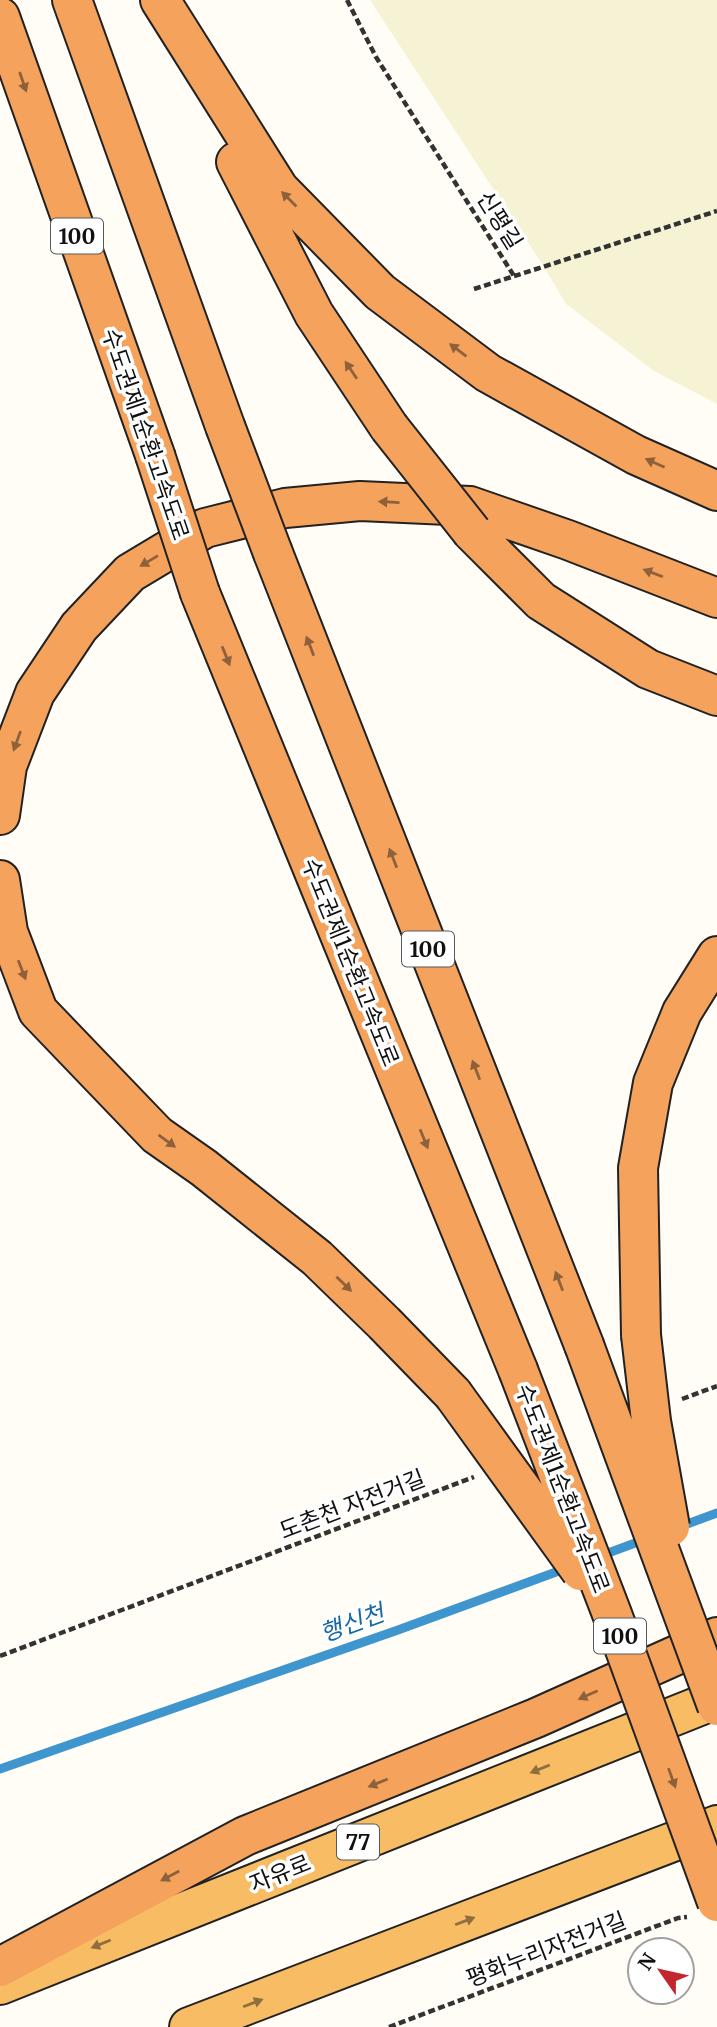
<svg xmlns="http://www.w3.org/2000/svg" width="717" height="2027" font-family="Merriweather,'Noto Sans KR',serif">
<rect width="100%" height="100%" fill="#fffdf5"/>
<path fill="#f6f3d4" d="M370 0H717V404L654 371 566 304 544 267Z"/>
<g fill="none" stroke-linecap="round" stroke-linejoin="round">
<path stroke="#3f96cf" stroke-width="9" d="M679 1527 717 1513
M600 1556 646 1539
M0 1769 398 1630 567 1568"/>
<g stroke="#222" stroke-width="42">
<path id="trunk" d="M0 1985 717 1699
M189 2027 717 1825"/>
</g>
<g stroke="#222" stroke-width="42">
<path id="motorway" d="M72 0 225 426
M160 0 279 189 380 292 488 373 636 455 717 491
M0 17 155 455
M236 162 314 314 389 427
M472 532 541 601 648 669 717 696
M273 553 584 1345
M200 593 518 1370
M0 815 7 766 35 693 79 627 130 573 205 528 285 508 360 501 470 506 568 540 717 598
M0 880 8 932 38 1011 157 1135 204 1168 317 1258 384 1323 453 1394
M641 1335 638 1168 653 1083 682 1012 717 956
M0 1967 245 1836 536 1718 717 1637"/>
</g>
<path stroke="#333" stroke-width="4.5" stroke-dasharray="7 3.5" stroke-linecap="butt" d="M347 0 376 57 514 276
M474 289 717 211
M682 1399 717 1386
M0 1656 474 1477
M389 2027 678 1918 687 1917"/>
<use href="#trunk" stroke="#f7bc64" stroke-width="38"/>
<use href="#motorway" stroke="#f5a25d" stroke-width="38"/>
<g stroke="#222" stroke-width="42" stroke-linecap="butt">
<path id="motorway-bridge" d="M225 426 273 553
M389 427 472 532
M155 455 200 593
M641 1335 651 1421 670 1527
M584 1345 717 1706
M518 1370 612 1614 717 1902
M453 1394 581 1571"/>
</g>
<use href="#motorway-bridge" stroke="#f5a25d" stroke-width="38"/>
</g>
<defs><path id="oneway-solid" d="M-6-.8H1V-3.2L6.5 0L1 3.2V.8H-6Z" transform="scale(1.75)"/></defs>
<g fill="#8e613b">
<use href="#oneway-solid" transform="translate(23 82) rotate(71)"/>
<use href="#oneway-solid" transform="translate(289 199) rotate(-135)"/>
<use href="#oneway-solid" transform="translate(458 350) rotate(-143)"/>
<use href="#oneway-solid" transform="translate(351 370) rotate(-124)"/>
<use href="#oneway-solid" transform="translate(655 463) rotate(-156)"/>
<use href="#oneway-solid" transform="translate(389 502) rotate(-177)"/>
<use href="#oneway-solid" transform="translate(149 561) rotate(149)"/>
<use href="#oneway-solid" transform="translate(653 573) rotate(-159)"/>
<use href="#oneway-solid" transform="translate(310 646) rotate(-111)"/>
<use href="#oneway-solid" transform="translate(226 656) rotate(68)"/>
<use href="#oneway-solid" transform="translate(17 741) rotate(110)"/>
<use href="#oneway-solid" transform="translate(393 858) rotate(-111)"/>
<use href="#oneway-solid" transform="translate(22 970) rotate(69)"/>
<use href="#oneway-solid" transform="translate(476 1070) rotate(-111)"/>
<use href="#oneway-solid" transform="translate(424 1139) rotate(68)"/>
<use href="#oneway-solid" transform="translate(167 1141) rotate(36)"/>
<use href="#oneway-solid" transform="translate(559 1281) rotate(-111)"/>
<use href="#oneway-solid" transform="translate(344 1284) rotate(44)"/>
<use href="#oneway-solid" transform="translate(588 1695) rotate(156)"/>
<use href="#oneway-solid" transform="translate(672 1778) rotate(70)"/>
<use href="#oneway-solid" transform="translate(378 1783) rotate(158)"/>
<use href="#oneway-solid" transform="translate(170 1876) rotate(152)"/>
</g>
<g fill="#906f3f">
<use href="#oneway-solid" transform="translate(540 1769) rotate(158)"/>
<use href="#oneway-solid" transform="translate(465 1921) rotate(-21)"/>
<use href="#oneway-solid" transform="translate(101 1944) rotate(158)"/>
<use href="#oneway-solid" transform="translate(253 2003) rotate(-21)"/>
</g>
<g text-anchor="middle" dominant-baseline="central" stroke-width="7" stroke-linejoin="round" paint-order="stroke">
<g fill="#fff" stroke="#585858" stroke-width="2">
<rect x="51" y="218.5" width="52" height="35" rx="5"/>
<rect x="402" y="931.5" width="52" height="35" rx="5"/>
<rect x="594" y="1618.5" width="52" height="35" rx="5"/>
<rect x="337" y="1824.5" width="42" height="35" rx="5"/>
</g>
<g font-size="21" font-weight="bold" fill="#111">
<text x="77" y="236">100</text>
<text x="428" y="949">100</text>
<text x="620" y="1636">100</text>
<text x="358" y="1842">77</text>
</g>
<g font-size="23" fill="#111" stroke="#fff">
<text transform="translate(500 220) rotate(58)">신평길</text>
<text transform="translate(146 434) rotate(71)">수도권제1순환고속도로</text>
<text transform="translate(351 962) rotate(68)">수도권제1순환고속도로</text>
<text transform="translate(563 1488) rotate(69)">수도권제1순환고속도로</text>
<text transform="translate(352 1504) rotate(-21)">도촌천 자전거길</text>
<text transform="translate(280 1873) rotate(-22)">자유로</text>
<text transform="translate(546 1949) rotate(-21)">평화누리자전거길</text>
</g>
<g font-size="24" font-style="italic" fill="#1768a6" stroke="#fff">
<text transform="translate(352 1623) rotate(-20)">행신천</text>
</g>
</g>
<g transform="translate(661 1971) rotate(304)"><circle r="33" fill="#ffffff" stroke="#a0a0a0" stroke-width="2"/>
<path d="M0-5L12 26L0 18L-12 26Z" fill="#c4262e"/>
<text y="-10" font-size="19" font-weight="bold" text-anchor="middle" fill="#111111">N</text>
</g>
</svg>
